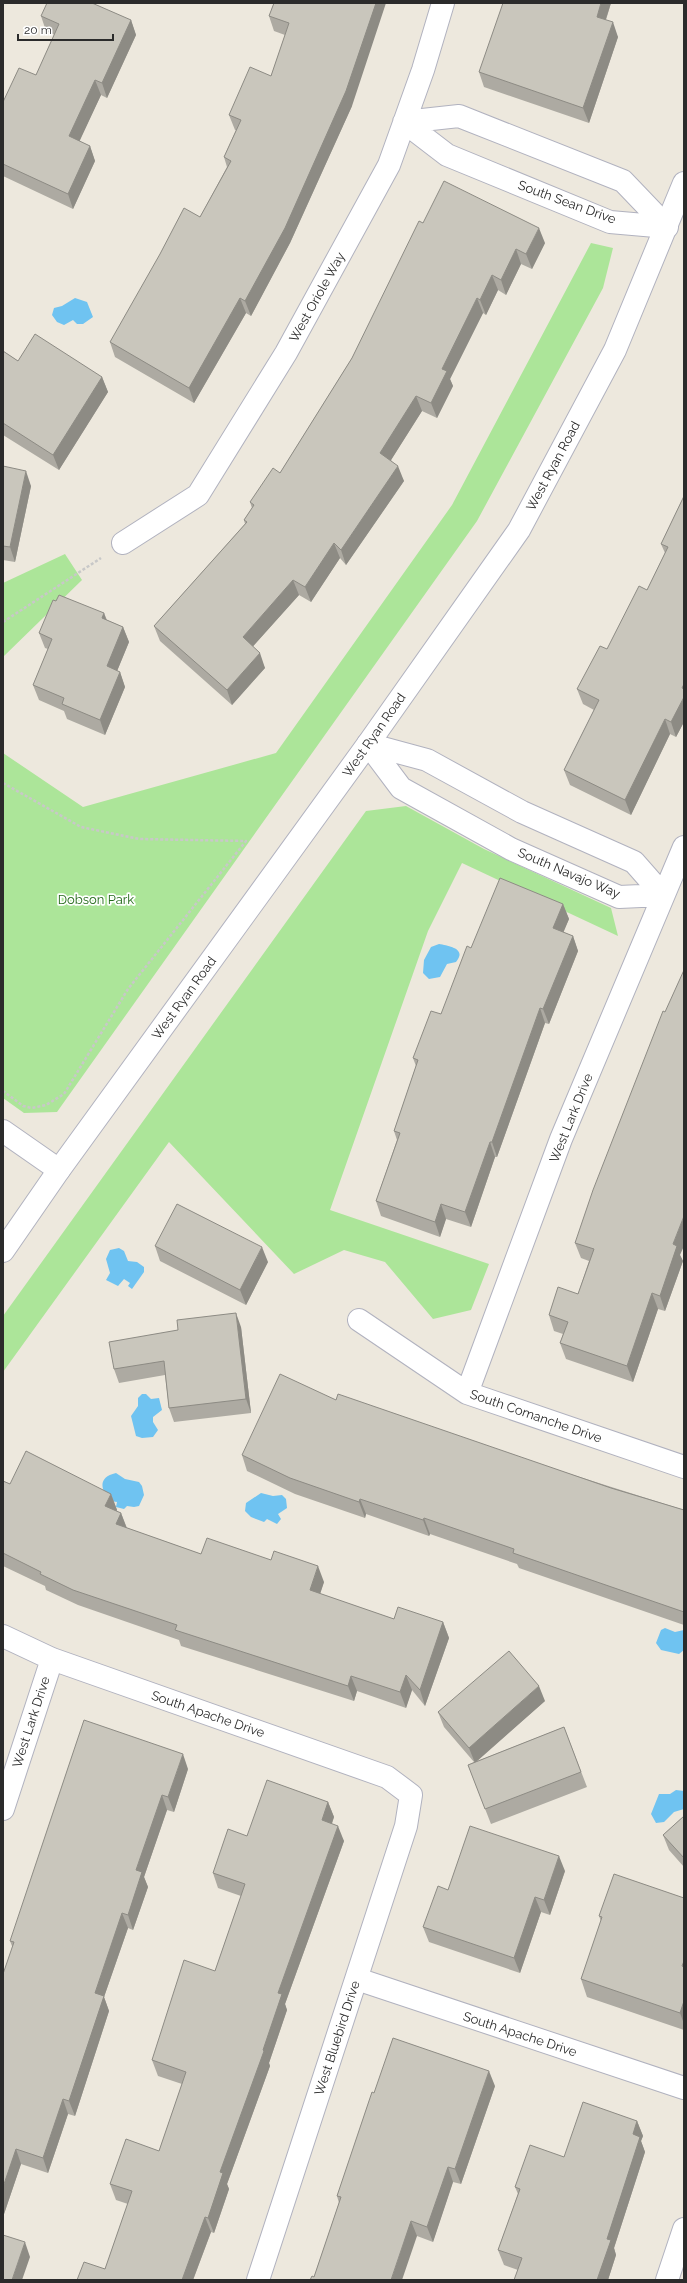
<svg xmlns="http://www.w3.org/2000/svg" width="687" height="2283" font-family="Raleway,sans-serif">
<rect width="100%" height="100%" fill="#ede8dd"/>
<path fill="#ace599" d="M591 243 613 248 603 288 477 521 57 1112 24 1113 3 1098V753L83 807 276 753 452 505Z
M65 554 82 580 3 657V583Z
M406 806 484 849 611 908 618 936 462 863 428 931 330 1210 489 1264 471 1310 433 1319 385 1262 344 1250 294 1274 169 1142 3 1372V1316L366 811Z"/>
<path fill="#6fc3f1" d="M75 298 87 302 93 317 83 324H77L73 320 64 325 57 322 52 315 54 308 62 306Z
M439 944C450 946 467 949 456 962L447 964 440 977 429 979 423 973 424 960 431 947Z
M119 1248 124 1251 128 1261 137 1262 144 1267V1272L132 1289 128 1286 130 1283 124 1279 118 1286 106 1280 110 1273 106 1259 110 1250Z
M142 1394H146L151 1399 159 1398 162 1410 153 1417V1422L158 1430 153 1437 142 1438 136 1436 131 1416 138 1406V1398Z
M116 1473 125 1479 139 1482 142 1486 144 1495 139 1506 134 1507 127 1506 124 1509 116 1507 117 1502 110 1501C100 1489 98 1477 116 1473Z
M261 1493 273 1496 282 1495 286 1499 287 1508 278 1514 281 1519 277 1524 267 1519 264 1522 251 1517 245 1511 246 1503Z
M665 1628 675 1632 684 1630V1650L679 1654 661 1650 656 1643 661 1630Z
M676 1790 684 1791V1809L674 1812 664 1822 656 1823 651 1814 659 1794H670Z"/>
<g fill="none" stroke-linecap="round" stroke-linejoin="round">
<g stroke="#b1b2bf" stroke-width="24">
<path id="minor" d="M404 122 459 116 623 181 667 227
M404 122 447 155 610 222 667 227
M123 543 198 495 286 353 389 165 423 70 443 3
M368 744 401 788 511 849 619 897 663 895
M368 744 427 760 522 812 634 862 663 895
M3 1131 59 1170
M359 1320 467 1393 684 1467
M467 1393 561 1139 684 847
M3 1636 52 1659 387 1777 411 1795 406 1826 258 2280
M3 1809 52 1659
M357 1979 684 2088
M667 2280 684 2229"/>
</g>
<g stroke="#b1b2bf" stroke-width="24">
<path id="tertiary" d="M3 1251 59 1170 368 744 519 530 615 350 684 183"/>
</g>
<path stroke="#c8c8c8" stroke-width="2.5" stroke-dasharray="3 2" stroke-linecap="butt" d="M3 622 101 558
M3 783 81 827 139 839 246 841 128 989 64 1094 46 1105 32 1108 23 1106 3 1091"/>
<use href="#minor" stroke="#fff" stroke-width="22"/>
<use href="#tertiary" stroke="#fff" stroke-width="22"/>
</g>
<path fill="#adaaa2" d="M274 3 352 106 290 243 251 316 246 313 194 403 115 357 110 342 200 217 227 167 224 157 236 130H235L229 115 271 76 285 35 274 31 269 16Z
M611 3 606 20 618 37 589 123 484 87 479 72Z
M41 16 131 20 136 35 107 98 101 95 79 141 90 146 95 161 73 209 3 176V102L36 75 55 35 46 31Z
M423 223 545 243 532 269 521 264 506 295 498 290 486 315 483 313 450 379 453 386 437 418 422 411 391 460 404 481 346 565 340 558 311 602 299 595 253 646 265 668 232 705 160 641 154 626 245 524 244 520 252 508 250 502 280 473 352 358Z
M3 351 18 361 102 377 108 392 59 470 3 435Z
M3 466 31 486 15 562 3 560Z
M684 496V722L676 737 670 734 631 815 570 785 564 770 594 710 583 704 577 689 607 649 647 590 665 553 661 544Z
M56 601 104 613 107 620 123 627 129 642 117 671 120 672 125 687 105 735 67 719 64 711 39 700 33 685 48 649 45 648 39 633Z
M563 904 569 919 563 932 573 936 578 951 549 1024 545 1023 497 1157H495L471 1227 446 1219 440 1237 381 1216 376 1201 397 1140 394 1131 416 1066 413 1058 441 1014Z
M575 1243 680 1255 683 1261 665 1311 658 1309 633 1382 566 1359 560 1343 563 1334 554 1331 549 1315 578 1294 589 1261 581 1258Z
M155 1246 268 1262 246 1305 160 1261Z
M241 1327 251 1413 174 1422 169 1408 165 1375 119 1383 114 1369Z
M336 1400 684 1510V1625L519 1568 517 1564 430 1534 429 1536 366 1514 365 1518 295 1494 247 1471 242 1455Z
M3 1481 10 1484 111 1494 117 1510 116 1511 121 1513 127 1528 201 1554 324 1582 320 1594 394 1619 443 1622 449 1638 425 1706 412 1690 406 1708 357 1691 354 1701 181 1646 179 1640 78 1605 46 1590 45 1586 3 1566Z
M545 1701 475 1762 564 1727 587 1787 491 1824 468 1765 474 1762 444 1727 438 1712Z
M188 1769 174 1812 167 1810 144 1877 148 1887 133 1930 128 1928 104 1997 109 2011 75 2116 68 2114 48 2173 21 2164 3 2217 12 1946 10 1941Z
M328 1802 334 1817 332 1824 344 1841 285 2004 287 2010 269 2063 270 2066 227 2184 229 2189 214 2233 211 2232 193 2280H77L105 2269 128 2204 116 2200 110 2184 159 2151 182 2084 158 2076 152 2060 215 1971 241 1896 218 1888 213 1873 247 1836Z
M684 1816V1867L669 1850 663 1835Z
M565 1871 550 1915 541 1912 520 1973 429 1942 423 1927 448 1890Z
M684 1898V2030L587 1997 581 1979 601 1921 599 1916Z
M495 2086 461 2184 453 2182 433 2242 417 2236 314 2277 339 2203 337 2196 374 2093Z
M637 2121 643 2136 641 2141 645 2152 614 2248 616 2255 608 2280H514L518 2270 504 2265 498 2250 518 2194 515 2187 564 2157Z"/>
<path fill="#8d8b84" d="M376 3H386L352 106 290 243 251 316 245 301Z
M601 3H611L602 31 597 17Z
M131 20 136 35 107 98 102 83Z
M613 22 618 37 589 123 583 108Z
M95 80 101 95 75 151 69 136Z
M90 146 95 161 73 209 68 194Z
M539 228 545 243 532 269 526 254Z
M516 249 521 264 506 295 501 280Z
M492 275 498 290 486 315 480 300Z
M240 298 246 313 194 403 189 388Z
M477 298 483 313 450 379 453 386 437 418 431 403 442 369Z
M102 377 108 392 59 470 53 455Z
M416 396 422 411 386 468 380 453Z
M398 466 404 481 346 565 341 550Z
M26 471 31 486 15 562 10 547Z
M334 543 340 558 311 602 305 587Z
M293 580 299 595 248 652 243 637Z
M104 613 109 628 102 618Z
M123 627 129 642 113 681 107 666Z
M260 653 265 668 232 705 227 690Z
M120 672 125 687 105 735 100 720Z
M684 697V722L676 737 671 722Z
M665 719 670 734 631 815 625 800Z
M563 904 569 919 559 943 553 928Z
M573 936 578 951 549 1024 543 1009Z
M540 1008 545 1023 497 1157 492 1142Z
M490 1142 495 1157 471 1227 465 1212Z
M441 1204 446 1219 440 1237 435 1222Z
M684 1216V1246L680 1255 683 1261 665 1311 660 1296 673 1244Z
M262 1247 268 1262 246 1305 240 1290Z
M652 1293 658 1309 633 1382 627 1366Z
M236 1313 241 1327 251 1413 246 1399Z
M111 1494 117 1510 111 1522 105 1506Z
M360 1499 366 1514 365 1518 359 1502Z
M121 1513 127 1529 116 1524Z
M424 1518 430 1534 429 1536 423 1520Z
M318 1566 324 1582 316 1606 310 1590Z
M443 1622 449 1638 425 1706 420 1690Z
M406 1675 412 1690 406 1708 400 1692Z
M351 1676 357 1691 354 1701 348 1686Z
M539 1686 545 1701 475 1763 469 1748Z
M183 1754 188 1769 174 1812 168 1797Z
M162 1795 167 1810 144 1877 148 1887 133 1930 128 1915 136 1870Z
M328 1802 334 1817 327 1836 322 1820Z
M338 1826 344 1841 285 2004 287 2010 269 2063 270 2066 227 2184 229 2189 214 2233 208 2218 220 2172 263 2050 278 1993Z
M559 1856 565 1871 550 1915 544 1900Z
M535 1897 541 1912 520 1973 514 1958Z
M122 1913 128 1928 104 1997 109 2011 75 2116 69 2101 95 1993Z
M684 2001V2024L680 2013Z
M489 2071 495 2086 461 2184 455 2169Z
M63 2099 68 2114 48 2173 43 2158Z
M637 2121 643 2136 641 2141 645 2152 614 2248 616 2255 608 2280H597L607 2239 633 2134Z
M16 2149 21 2164 3 2217V2187Z
M448 2167 453 2182 433 2242 427 2227Z
M205 2217 211 2232 193 2280H182Z
M411 2221 417 2236 402 2280H391Z
M25 2242 30 2257 22 2280H12Z"/>
<path fill="#c9c6bc" stroke="#8d8b84" d="M47 3H92L131 20 102 83 95 80 69 136 90 146 68 194 3 164V102L19 68 36 75 59 24 41 16Z
M274 3H376L346 91 285 228 245 301 240 298 189 388 110 342 160 254 184 208 200 217 231 161 224 157 241 120 229 115 250 67 271 76 289 23 269 16Z
M503 3H601L597 17 613 22 583 108 479 72Z
M444 181 539 228 526 254 516 249 501 280 492 275 480 300 477 298 442 369 447 371 431 403 416 396 380 453 398 466 341 550 334 543 305 587 293 580 243 637 260 653 227 690 154 626 247 522 244 520 254 505 250 502 273 468 280 473 352 358 419 221 423 223Z
M35 334 102 377 53 455 3 423V351L18 361Z
M3 466 26 471 10 547 3 546Z
M684 496V684L682 688 684 689V697L671 722 665 719 625 800 564 770 599 700 577 689 600 646 607 649 639 586 647 590 668 547 661 544Z
M59 595 104 613 102 618 123 627 107 666 120 672 100 720 62 704 64 698 33 685 52 639 39 633 53 600 56 601Z
M500 878 563 904 553 928 573 936 543 1009 540 1008 492 1142H490L465 1212 441 1204 435 1222 376 1201 400 1133 394 1131 418 1060 413 1058 431 1011 441 1014 467 946 471 948Z
M684 970V1216L673 1244 677 1246 660 1296 652 1293 627 1366 560 1343 568 1322 549 1315 558 1287 578 1294 594 1249 575 1243 593 1190 663 1011 665 1012Z
M177 1204 262 1247 240 1290 155 1246Z
M236 1313 246 1399 169 1408 164 1361 114 1369 109 1342 178 1330 177 1320Z
M280 1374 336 1400 338 1394 611 1488 684 1510V1612L513 1553 514 1549 424 1518 423 1520 360 1499 359 1502 290 1478 242 1455Z
M26 1451 111 1494 105 1506 121 1513 116 1524 201 1554 207 1538 271 1560 274 1551 318 1566 310 1590 394 1619 398 1607 443 1622 420 1690 406 1675 400 1692 351 1676 348 1686 175 1630 177 1625 73 1590 40 1574 41 1572 3 1553V1481L10 1484Z
M509 1651 539 1686 469 1748 438 1712Z
M84 1720 183 1754 168 1797 162 1795 136 1870 142 1872 128 1915 122 1913 95 1993 104 1996 69 2101 63 2099 43 2158 16 2149 3 2187V1974L14 1942 10 1941Z
M564 1727 581 1772 485 1809 468 1765Z
M267 1780 328 1802 322 1820 338 1826 278 1993 282 1994 263 2050 264 2051 220 2172 223 2173 208 2218 205 2217 182 2280H77L84 2262 105 2269 132 2191 110 2184 126 2139 159 2151 186 2072 152 2060 184 1960 215 1971 245 1884 213 1873 228 1829 247 1836Z
M684 1816V1858L663 1835Z
M470 1826 559 1856 544 1900 535 1897 514 1958 423 1927 438 1886 448 1890Z
M614 1874 684 1898V1961L682 1966 684 1967V2001L680 2013 581 1979 602 1917 599 1916Z
M393 2038 489 2071 455 2169 448 2167 427 2227 411 2221 391 2280H310L312 2276 314 2277 341 2197 337 2196 372 2092 374 2093Z
M583 2102 637 2121 633 2134 640 2137 607 2239 611 2240 597 2280H514L522 2258 498 2250 520 2189 515 2187 530 2145 564 2157Z
M3 2235 25 2242 12 2280H3Z"/>
<g text-anchor="middle" dominant-baseline="central" stroke-width="3.5" stroke-linejoin="round" paint-order="stroke">
<g font-size="13" fill="#2b2b2b" stroke="#fff">
<text transform="translate(567 202) rotate(20)">South Sean Drive</text>
<text transform="translate(317 297) rotate(-61)">West Oriole Way</text>
<text transform="translate(553 466) rotate(-62)">West Ryan Road</text>
<text transform="translate(374 735) rotate(-55)">West Ryan Road</text>
<text transform="translate(569 873) rotate(23)">South Navajo Way</text>
<text transform="translate(184 998) rotate(-54)">West Ryan Road</text>
<text transform="translate(571 1118) rotate(-68)">West Lark Drive</text>
<text transform="translate(536 1416) rotate(19)">South Comanche Drive</text>
<text transform="translate(208 1714) rotate(19)">South Apache Drive</text>
<text transform="translate(31 1722) rotate(-72)">West Lark Drive</text>
<text transform="translate(520 2034) rotate(18)">South Apache Drive</text>
<text transform="translate(337 2038) rotate(-72)">West Bluebird Drive</text>
</g>
<g font-size="13" fill="#236a19" stroke="#fff">
<text x="96" y="899">Dobson Park</text>
</g>
</g>
<rect width="687" height="2283" fill="none" stroke="#2b2b2b" stroke-width="8"/>
<path d="M18 34v6h95v-6" fill="none" stroke="#2b2b2b" stroke-width="2"/>
<text x="24" y="34" font-size="12" fill="#2b2b2b" stroke="#ffffff" stroke-width="3" paint-order="stroke">20 m</text>
</svg>
